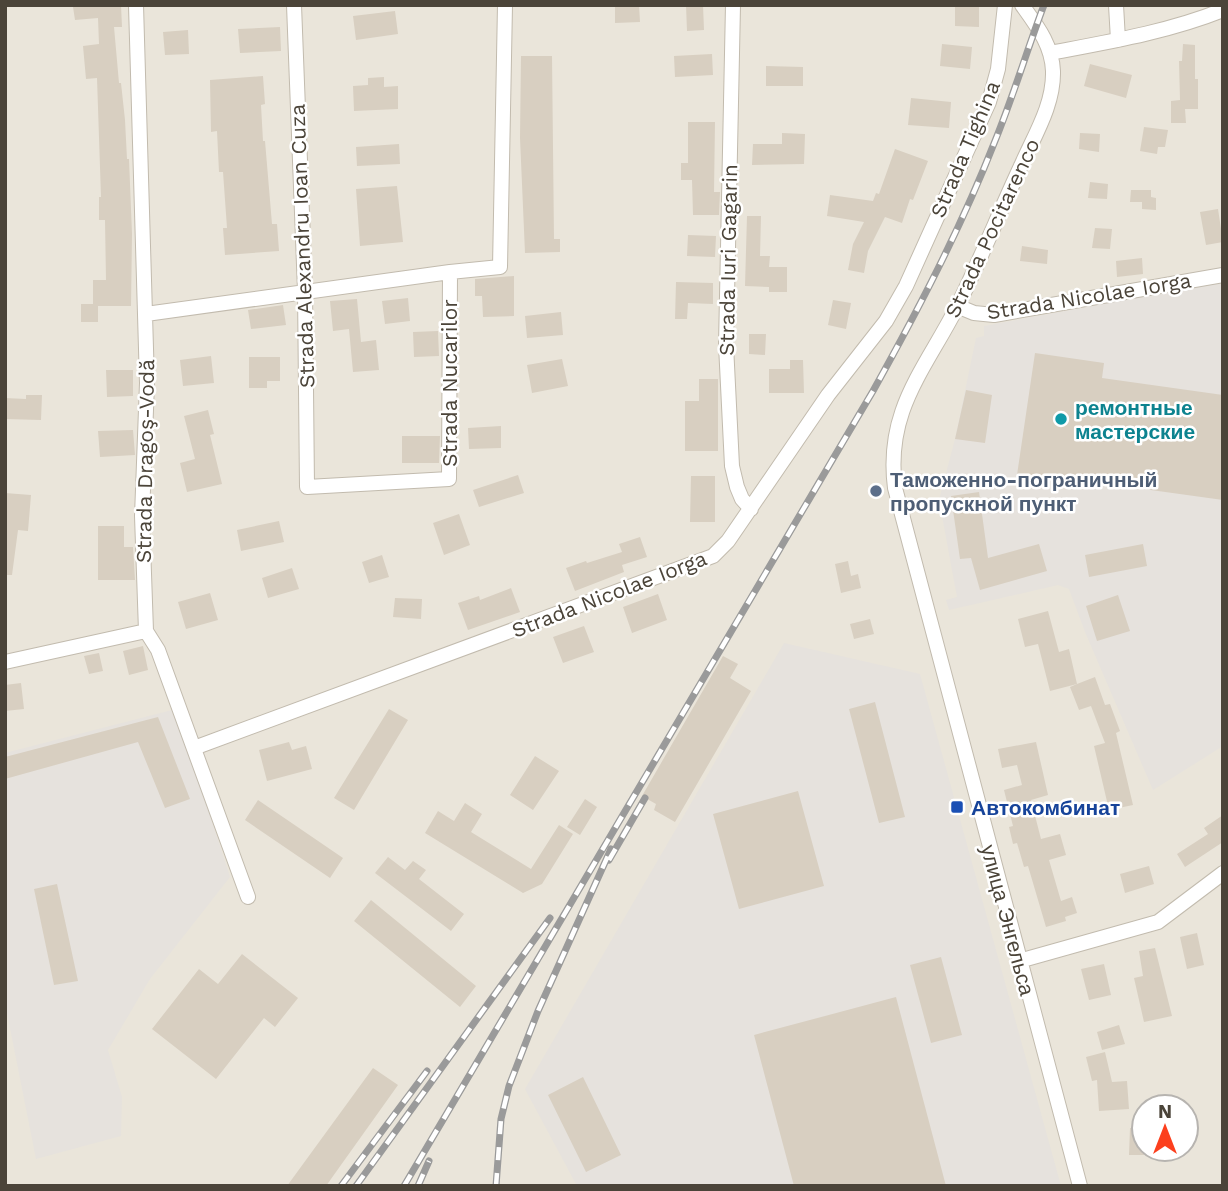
<svg xmlns="http://www.w3.org/2000/svg" width="1228" height="1191" font-family="'Work Sans',sans-serif">
<rect width="100%" height="100%" fill="#f6f3ec"/>
<path fill="#eae5da" fill-rule="evenodd" d="M5 5H1223V1186H5ZM1144 1107H1186V1149H1144Z"/>
<path fill="#e6e2dd" d="M1223 282V746L1153 790 1085 632 1069 589 1058 585 949 610 946 600 957 597 939 500 955 439 976 338 984 336V326Z
M784 643 920 674 1061 1186H577L525 1089Z
M176 709 230 877 150 979 108 1050 122 1097 121 1136 36 1159 5 1003V753Z"/>
<path fill="#d8cfc1" d="M90 5H121L122 27H114L119 83H121L125 120 127 159H129L132 234 131 306H98V322H81V304H93V280H106L105 220H99V197H101L97 78 86 79 83 46 99 44 98 18 75 20 73 7Z
M615 5H639L640 22 615 23Z
M686 5H703L704 30 687 31Z
M955 5H979V27L955 26Z
M395 11 398 34 356 40 353 16Z
M280 27 281 51 240 53 238 29Z
M188 30 189 54 165 55 163 32Z
M942 44 972 47 970 69 940 66Z
M1183 44 1195 45V79H1198V109H1185L1186 123H1171V101L1180 100 1179 61H1182Z
M712 54 713 75 675 77 674 56Z
M521 56H552L554 239H560V252L525 253 520 138Z
M1090 64 1132 75 1126 98 1084 86Z
M766 66 803 67V86H766Z
M263 76 265 104 261 105 263 141H265L272 224H277L279 251 225 255 223 228H227L223 172H219L217 131 211 132 210 80Z
M384 77V87L398 86V109L354 111 353 86 368 85V78Z
M911 98 951 102 949 128 908 125Z
M688 122H715L714 192H720L719 215H693L692 180H681V163H688Z
M1144 127 1168 130 1165 147H1158L1157 154 1140 151Z
M782 133 805 134 804 164 752 165 753 144H782Z
M1080 133 1100 134 1099 152 1079 149Z
M399 144 400 164 357 166 356 147Z
M895 149 928 161 913 200 910 199 902 223 885 217 868 251 864 273 848 270 853 244 864 222 827 216 830 195 873 201 876 193 879 194Z
M1090 182 1108 184 1107 199 1088 198Z
M397 186 403 242 360 246 356 189Z
M1131 190H1151V197L1156 198V210L1142 209V202H1130Z
M1218 209 1223 242 1206 245 1200 212Z
M747 216H761L760 256H770L769 267H787V292H769V287L745 286Z
M1095 228 1112 229 1110 249 1092 248Z
M688 235 716 236 715 257 687 256Z
M1022 246 1048 250 1047 264 1020 261Z
M1142 258 1143 274 1117 277 1116 261Z
M514 276V316L483 317 482 296H475V279Z
M676 282 713 283V304L688 303 687 319H675Z
M408 298 410 321 385 324 382 301Z
M357 299 361 342 376 340 379 370 353 372 349 329 333 331 330 301Z
M833 300 851 303 846 329 828 325Z
M283 305 286 325 251 329 248 310Z
M561 312 563 335 527 338 525 316Z
M438 331 439 356 414 357 413 332Z
M749 334H766L765 355 749 354Z
M1035 353 1104 363 1102 378 1223 395V500L1086 481V484L1017 475Z
M211 356 214 383 183 386 180 360Z
M249 357H280V381H267V388H249Z
M562 359 568 386 532 393 527 365Z
M790 360H803L804 393H769V369H790Z
M106 370H133V396L107 397Z
M699 379H718V451H685V401H699Z
M966 390 992 395 985 443 955 439Z
M26 395H42L41 420 5 419V398L26 399Z
M208 410 214 434 210 435 222 484 187 492 180 463 195 459 184 416Z
M501 426V448L469 449 468 428Z
M133 430 135 455 100 457 98 431Z
M402 436H440L439 463H402Z
M518 475 524 493 479 507 473 490Z
M691 476H715V522H690Z
M979 492 988 558 1039 544 1047 571 980 590 971 558 960 559 951 496Z
M5 493 31 495 28 531 18 530 12 575H5Z
M459 514 470 545 444 555 433 523Z
M279 521 284 542 241 551 237 530Z
M98 526H124V547H133L135 580H98Z
M640 537 647 557 622 565 624 572 575 591 566 568 586 561 587 563 622 552 619 544Z
M1143 544 1147 566 1089 577 1085 555Z
M382 555 389 577 369 583 362 562Z
M848 561 851 576 858 574 861 588 841 593 835 564Z
M292 568 299 589 268 598 262 578Z
M511 588 520 612 468 630 458 603 479 596 480 600Z
M210 593 218 620 186 629 178 602Z
M658 594 667 620 632 633 623 607Z
M1118 595 1130 631 1097 641 1086 606Z
M395 598 422 599 421 619 393 617Z
M1048 611 1059 652 1069 649 1077 684 1095 677 1105 705 1110 704 1120 731 1116 733 1133 805 1109 810 1094 746 1105 743 1091 706 1079 710 1070 687 1077 684 1050 691 1038 644 1025 647 1018 619Z
M870 619 874 634 854 639 850 624Z
M584 626 594 652 563 663 553 637Z
M143 646 148 670 129 675 123 651Z
M99 653 103 671 89 674 84 656Z
M723 656 738 664 730 678 751 691 675 822 654 810 656 804 642 796Z
M21 683 24 709 5 711V685Z
M875 702 905 817 879 823 849 709Z
M389 709 408 720 354 810 334 798Z
M158 717 190 799 165 808 138 742 5 779V757Z
M289 742 292 750 306 746 312 769 267 781 259 750Z
M1036 742 1048 795 1031 800 1041 839 1060 834 1066 855 1049 860 1061 901 1072 897 1077 913 1065 917 1066 921 1046 927 1028 866 1024 867 1017 843 1013 844 1009 827 1013 826 1004 790 1022 785 1017 765 1002 768 998 749Z
M535 756 559 771 533 810 510 795Z
M798 791 824 886 739 909 713 814Z
M585 799 597 807 580 835 567 827Z
M258 800 343 858 330 878 245 820Z
M465 803 482 814 471 832 531 869 559 825 573 834 542 884 523 893 425 833 438 811 454 821Z
M1223 815V842L1185 867 1177 854 1208 834 1204 828Z
M388 857 405 870 413 861 426 870 419 879 464 914 451 931 375 873Z
M1149 866 1154 884 1125 893 1120 874Z
M57 884 78 981 54 985 34 889Z
M371 900 476 986 460 1007 354 921Z
M1197 933 1204 965 1187 969 1180 937Z
M1155 948 1172 1016 1144 1022 1134 978 1143 976 1139 951Z
M242 954 298 998 275 1027 264 1018 216 1079 152 1029 199 969 218 984Z
M941 957 962 1035 931 1043 910 965Z
M1104 964 1111 995 1089 1000 1081 969Z
M896 997 946 1186H794L754 1035Z
M1119 1025 1125 1044 1102 1050 1097 1032Z
M1105 1052 1112 1082 1127 1081 1129 1109 1099 1111 1097 1080 1092 1081 1086 1057Z
M373 1068 398 1085 326 1186H287Z
M583 1077 621 1155 586 1172 548 1095Z
M1130 1128H1144V1155H1129Z"/>
<g fill="none" stroke-linecap="round" stroke-linejoin="round">
<g stroke="#c2bbae" stroke-width="16">
<path id="minor" d="M136 5 147 383 142 516 146 631 158 650 248 897
M294 5 305 291 307 487 449 479 450 272
M733 5 726 345 732 466 737 487 742 499 751 509
M1022 5C1037 26 1052 45 1053 71 1054 105 1034 136 1021 166 999 213 980 261 957 307 924 371 885 411 895 488L1080 1186
M1116 5 1118 40
M1050 53C1108 42 1168 32 1223 10
M957 306 974 313 994 315 1223 275
M146 314 450 272 500 267 505 5
M5 662 146 631
M194 748 713 556 728 541 828 395 886 321 906 286 989 102 998 69 1005 5
M1019 961 1158 922 1223 873"/>
</g>
<use href="#minor" stroke="#fff" stroke-width="14"/>
<g stroke="#9a9a9a" stroke-width="7">
<path id="rail" d="M609 860 645 798
M341 1186 427 1071
M356 1186 550 918
M404 1186 873 391C918 310 961 228 995 141 1013 97 1027 50 1044 5
M418 1186 429 1161
M496 1186 501 1119 509 1086 538 1011 611 849"/>
</g>
<use href="#rail" stroke="#fff" stroke-width="4.5" stroke-dasharray="13" stroke-linecap="butt"/>
</g>
<circle fill="#0f9aa8" stroke="#fff" stroke-width="2.5" cx="1061" cy="419" r="7"/>
<circle fill="#5c6f8a" stroke="#fff" stroke-width="2.5" cx="876" cy="491" r="7"/>
<rect fill="#1a4fb4" stroke="#fff" stroke-width="2.5" x="950" y="800" width="14" height="14" rx="3.5"/>
<g text-anchor="middle" dominant-baseline="central" stroke-width="5" stroke-linejoin="round" paint-order="stroke">
<g font-size="21" fill="#4b4439" stroke="#fff">
<text transform="translate(965 149) rotate(-67)">Strada Tighina</text>
<text transform="translate(992 228) rotate(-65)">Strada Pocitarenco</text>
<text transform="translate(302 246) rotate(-92)">Strada Alexandru Ioan Cuza</text>
<text transform="translate(728 260) rotate(-89)">Strada Iuri Gagarin</text>
<text transform="translate(1089 296) rotate(-9)">Strada Nicolae Iorga</text>
<text transform="translate(449 383) rotate(-90)">Strada Nucarilor</text>
<text transform="translate(145 461) rotate(-89)">Strada Dragoş-Vodă</text>
<text transform="translate(609 594) rotate(-21)">Strada Nicolae Iorga</text>
<text transform="translate(1008 920) rotate(75)">улица Энгельса</text>
</g>
<g font-size="21" font-weight="bold" fill="#0d838f" stroke="#fff" text-anchor="start">
<text x="1075" y="407">ремонтные<tspan x="1075" dy="24">мастерские</tspan></text>
</g>
<g font-size="21" font-weight="bold" fill="#4e5e75" stroke="#fff" text-anchor="start">
<text x="890" y="479">Таможенно-пограничный<tspan x="890" dy="24">пропускной пункт</tspan></text>
</g>
<g font-size="21" font-weight="bold" fill="#164399" stroke="#fff" text-anchor="start">
<text x="971" y="807">Автокомбинат</text>
</g>
</g>
<rect width="1228" height="1191" fill="none" stroke="#4b4439" stroke-width="14"/>
<g transform="translate(1165 1128)"><circle r="33" fill="#ffffff" stroke="#b7b4b0" stroke-width="2"/>
<path d="M0-5L12 26L0 18L-12 26Z" fill="#fc3f1d"/>
<text y="-10" font-size="19" font-weight="bold" text-anchor="middle" fill="#4b4439">N</text>
</g>
</svg>
